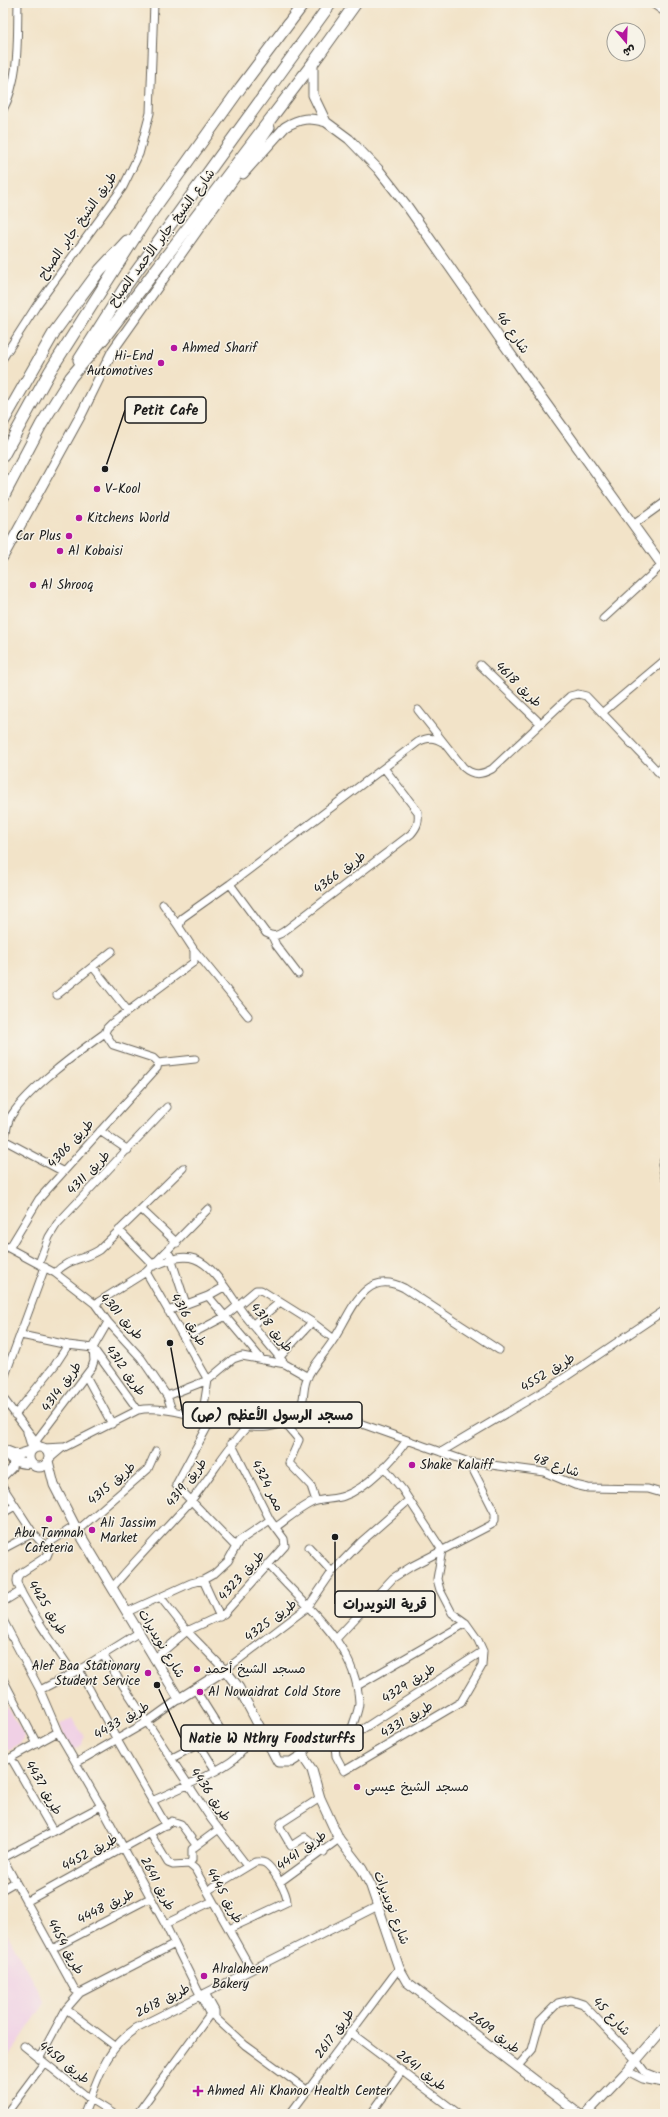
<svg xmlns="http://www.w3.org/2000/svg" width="668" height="2117" font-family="Kalam,'Playpen Sans Arabic',sans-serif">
<rect width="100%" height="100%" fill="#f7f3e8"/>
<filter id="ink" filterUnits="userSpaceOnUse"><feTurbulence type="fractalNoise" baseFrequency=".025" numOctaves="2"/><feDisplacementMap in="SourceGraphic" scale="8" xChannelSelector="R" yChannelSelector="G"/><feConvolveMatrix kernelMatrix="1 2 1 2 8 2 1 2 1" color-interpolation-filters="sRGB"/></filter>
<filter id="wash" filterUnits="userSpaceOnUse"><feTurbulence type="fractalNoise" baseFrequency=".012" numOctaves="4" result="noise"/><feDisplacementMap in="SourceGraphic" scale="16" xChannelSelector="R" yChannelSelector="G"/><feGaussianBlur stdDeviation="0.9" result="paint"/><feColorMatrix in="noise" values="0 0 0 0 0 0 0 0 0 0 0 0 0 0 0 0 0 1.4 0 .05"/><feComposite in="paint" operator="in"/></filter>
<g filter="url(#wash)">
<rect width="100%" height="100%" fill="#f2e3c8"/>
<path fill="#f0d0e5" d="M3 1700 24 1735 21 1743 3 1753Z
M72 1718 84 1737 82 1745 72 1751 59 1726Z
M4 1928 45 2003 3 2065V1929Z"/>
</g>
<g filter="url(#ink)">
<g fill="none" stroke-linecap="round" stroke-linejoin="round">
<g stroke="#676258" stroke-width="9">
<path id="minor" d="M3 110C20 78 17 38 18 3
M3 358 37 305 123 187 139 154 150 113 154 3
M633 525 665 502
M603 619 662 565
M480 665 540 723
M418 710 463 767C473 776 481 775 492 769L570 696 578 694 586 696 665 779
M603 712 665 660
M657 771 665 764
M230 884 266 933C273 937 277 936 283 932L411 834C418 826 419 821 418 812L384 768
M163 904 179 927
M272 936 276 945 298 974
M195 951 248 1016
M93 967 128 1011
M57 995 112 951
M195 1059 158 1063 153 1058 113 1045 105 1033 107 1028 112 1023 194 962V950L179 927 182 918 230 884 418 742C429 737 433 737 444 743
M100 1131 128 1150
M4 1140 62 1171
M3 1142C7 1133 6 1124 11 1116 30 1087 77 1053 105 1033
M665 1157 662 1165 665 1178
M141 1209 177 1243
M119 1230 154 1266C167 1261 181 1254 195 1259 216 1266 234 1303 248 1319 260 1334 273 1349 285 1364
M3 1245 55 1273 95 1304 108 1322 141 1358 167 1396 172 1410
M10 1247 39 1199 157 1068 158 1063
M170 1255 186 1304
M39 1263 49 1237 57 1224 167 1107
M146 1272 208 1380 167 1396
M55 1273C70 1257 82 1261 99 1250L183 1168
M208 1296 262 1360
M95 1304 146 1272 208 1209
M168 1311 208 1296 224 1287
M252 1325 279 1303
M21 1335 68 1345 93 1348 138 1410
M184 1338 224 1317 256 1290H261L312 1322 334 1339
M280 1357 312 1322
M86 1376 112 1424
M3 1381 45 1267
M3 1398 40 1447
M303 1403 469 1462 544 1472 575 1485 588 1488 648 1489 665 1494
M15 1415 55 1365 68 1345
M202 1418 208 1380 233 1359 242 1356 285 1364 308 1377
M211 1420 176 1485 235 1546
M284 1422 299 1440 289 1463 311 1486 316 1501
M27 1432 32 1449
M36 1441 92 1367 94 1361 93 1348 108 1322
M43 1448 63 1447
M441 1452 552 1386 665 1310
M48 1460 61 1449 138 1410C181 1401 257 1447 292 1417 309 1402 300 1392 308 1376 315 1363 326 1352 334 1339 351 1313 364 1267 404 1288L499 1350
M384 1467 402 1489 442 1550
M3 1477 12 1468 13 1461
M3 1487 33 1533 49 1551 47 1556 21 1573C18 1575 17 1578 17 1581 19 1596 62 1656 73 1673
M3 1513 15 1506
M276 1527C287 1519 299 1509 311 1503 322 1498 334 1500 344 1496 367 1488 393 1460 407 1440
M78 1530 148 1469 156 1451
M44 1546 75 1526
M309 1547 332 1572
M3 1549 33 1533
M268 1564C303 1605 356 1642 359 1702 359 1711 354 1720 352 1728 337 1742 327 1729 314 1740 309 1744 306 1751 302 1755
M203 1580 220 1617
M112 1588C137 1558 164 1531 190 1502 210 1478 225 1450 247 1427
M161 1598 187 1631 225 1670 308 1607 332 1572 361 1542 409 1500
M3 1602 21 1591
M127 1612 191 1583 203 1580 214 1574 228 1561 239 1541 270 1520
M3 1620 40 1690 58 1732 101 1806 165 1924 208 2011 245 2045 308 2091
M336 1639 393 1578 412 1566 491 1525 495 1520V1513L469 1462
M103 1655 211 1819 247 1866
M154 1659 187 1631 224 1614 285 1546 284 1539 270 1520 231 1443
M79 1670 116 1738 166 1825
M3 1679 37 1744
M357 1686 466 1623
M195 1689 222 1732 231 1736 237 1743
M40 1690 79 1670 138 1633
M348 1732 355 1734 483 1651
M334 1736 336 1756 344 1771 461 1702 482 1666 483 1651 478 1640 466 1623 452 1613 440 1590 437 1579 442 1550
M199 1744 216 1771
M11 1758 53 1831
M172 1758 222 1732
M3 1762 58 1732
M76 1763 147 1722 179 1699
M320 1798 281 1823 280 1827 291 1846 305 1837 324 1852
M152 1801C169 1793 238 1765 242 1750L237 1743 262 1731
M150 1833 168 1863 173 1865 189 1864 195 1869 251 1969
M3 1858 101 1806
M3 1859 75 1990 80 1993 175 1944
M189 1864 192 1860V1849L219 1829
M280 1882 339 1839
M3 1889 15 1882
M207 1891 255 1862C259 1862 261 1861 265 1863 273 1868 287 1892 287 1902L229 1929
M26 1902 172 1821 181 1824 196 1845
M165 1924 213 1901
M52 1949 150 1898
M205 1993 215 2011V2017
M66 2009 115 2046
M350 2032 459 2114
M24 2046 90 2099 114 2114
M39 2059 66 2009 80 1993
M517 2067 532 2050 540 2021 558 2003 571 2000 583 2004 636 2060 645 2072 665 2080
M627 2071 643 2079 663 2083
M6 2114 44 2063
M84 2114C98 2080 104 2050 136 2028L378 1906
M137 2114 210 2014
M290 2114 399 1968
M371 2114 402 2071"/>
</g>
<g stroke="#676258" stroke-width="11">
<path id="tertiary" d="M313 63V95L326 122 349 139 378 169 407 206 524 373 665 569
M243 174 285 127C300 118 309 117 326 122
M3 557 82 413 113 350 270 128
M29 1457a10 10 0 1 1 20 0a10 10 0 1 1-20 0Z
M3 1450C10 1460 18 1465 31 1463
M4 1450 17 1455 30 1451
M48 1461 54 1485 75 1526 179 1699 225 1670 239 1688 278 1762H291L302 1755 312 1770 320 1798 339 1839 362 1869 371 1886 399 1968 407 1982 579 2114
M586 2114 627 2071 665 2027"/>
</g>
<g stroke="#676258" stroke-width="13">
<path id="primary" d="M655 3 665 10
M79 360 125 287 331 3
M3 422 55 331 100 270 127 241
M3 456 50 371 146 220 241 87 304 3
M3 497 41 425 71 377 104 338 313 63 356 3"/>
</g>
<use href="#minor" stroke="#fff" stroke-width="7"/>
<use href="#tertiary" stroke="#fff" stroke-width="9"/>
<use href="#primary" stroke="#fff" stroke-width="11"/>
</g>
</g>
<g fill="#b5179e" stroke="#f7f3e8" stroke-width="1.5">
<circle cx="174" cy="348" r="4"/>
<circle cx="161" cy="363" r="4"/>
<circle cx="97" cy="489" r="4"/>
<circle cx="79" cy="518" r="4"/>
<circle cx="69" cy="536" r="4"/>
<circle cx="60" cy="551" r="4"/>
<circle cx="33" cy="585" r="4"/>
<circle cx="412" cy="1465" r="4"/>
<circle cx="49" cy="1519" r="4"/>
<circle cx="92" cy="1530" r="4"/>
<circle cx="197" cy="1669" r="4"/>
<circle cx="148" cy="1673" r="4"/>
<circle cx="200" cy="1692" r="4"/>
<circle cx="357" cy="1787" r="4"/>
<circle cx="204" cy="1976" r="4"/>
<path d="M196 2085h4v4h4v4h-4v4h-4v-4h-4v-4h4z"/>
</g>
<g text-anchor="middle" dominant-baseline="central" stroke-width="3" stroke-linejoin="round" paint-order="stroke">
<g font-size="13" fill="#1c1c1c" stroke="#f7f3e8">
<text transform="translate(78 226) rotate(-55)">طريق الشيخ جابر الصباح</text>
<text transform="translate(162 238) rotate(-53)">شارع الشيخ جابر الأحمد الصباح</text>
<text transform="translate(512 333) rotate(55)">شارع 46</text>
<text transform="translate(518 685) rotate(44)">طريق 4618</text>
<text transform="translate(340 873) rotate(-37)">طريق 4366</text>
<text transform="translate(71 1144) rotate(-47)">طريق 4306</text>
<text transform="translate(89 1173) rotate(-46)">طريق 4311</text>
<text transform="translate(121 1317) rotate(48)">طريق 4301</text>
<text transform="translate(188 1320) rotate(60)">طريق 4316</text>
<text transform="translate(271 1328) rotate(51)">طريق 4318</text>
<text transform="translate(125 1371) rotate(54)">طريق 4312</text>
<text transform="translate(548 1373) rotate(-32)">طريق 4552</text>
<text transform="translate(62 1387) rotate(-54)">طريق 4314</text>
<text transform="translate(556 1466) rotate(18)">شارع 48</text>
<text transform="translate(187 1483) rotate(-52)">طريق 4319</text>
<text transform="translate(112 1484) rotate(-41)">طريق 4315</text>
<text transform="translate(267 1486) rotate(63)">ممر 4324</text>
<text transform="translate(242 1576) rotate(-48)">طريق 4323</text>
<text transform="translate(47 1608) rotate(58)">طريق 4425</text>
<text transform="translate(271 1621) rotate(-37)">طريق 4325</text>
<text transform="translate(161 1644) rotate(59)">شارع نويديرات</text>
<text transform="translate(409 1684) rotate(-33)">طريق 4329</text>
<text transform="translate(407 1720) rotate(-31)">طريق 4331</text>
<text transform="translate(122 1721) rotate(-30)">طريق 4433</text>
<text transform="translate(43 1788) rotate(60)">طريق 4437</text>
<text transform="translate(210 1795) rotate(56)">طريق 4436</text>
<text transform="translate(302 1851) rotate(-36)">طريق 4441</text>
<text transform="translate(90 1853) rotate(-29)">طريق 4452</text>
<text transform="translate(157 1884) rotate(62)">طريق 2641</text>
<text transform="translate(224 1896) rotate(61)">طريق 4445</text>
<text transform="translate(106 1907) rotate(-27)">طريق 4448</text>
<text transform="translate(391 1908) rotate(69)">شارع نويديرات</text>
<text transform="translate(65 1947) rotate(61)">طريق 4454</text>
<text transform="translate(163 2001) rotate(-27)">طريق 2618</text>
<text transform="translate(611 2017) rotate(46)">شارع 45</text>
<text transform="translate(494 2033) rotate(37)">طريق 2609</text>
<text transform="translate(335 2034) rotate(-54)">طريق 2617</text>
<text transform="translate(64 2063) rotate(38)">طريق 4450</text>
<text transform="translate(421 2071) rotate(37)">طريق 2641</text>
</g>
<g font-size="13" fill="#1c1c1c" stroke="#f7f3e8" text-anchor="start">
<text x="182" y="348">Ahmed Sharif</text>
<text x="153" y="356" text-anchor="end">Hi-End<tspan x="153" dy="15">Automotives</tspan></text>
<text x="105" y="489">V-Kool</text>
<text x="87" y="518">Kitchens World</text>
<text x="61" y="536" text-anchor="end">Car Plus</text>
<text x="68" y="551">Al Kobaisi</text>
<text x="41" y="585">Al Shrooq</text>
<text x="420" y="1465">Shake Kalaiff</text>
<text x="100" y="1523">Ali Jassim<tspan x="100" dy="15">Market</tspan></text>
<text x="49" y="1533" text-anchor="middle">Abu Tamnah<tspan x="49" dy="15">Cafeteria</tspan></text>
<text x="140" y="1666" text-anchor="end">Alef Baa Stationary<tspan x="140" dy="15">Student Service</tspan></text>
<text x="205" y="1669">مسجد الشيخ أحمد</text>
<text x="208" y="1692">Al Nowaidrat Cold Store</text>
<text x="365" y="1787">مسجد الشيخ عيسى</text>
<text x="212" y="1969">Alralaheen<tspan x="212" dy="15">Bakery</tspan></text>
<text x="207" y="2091">Ahmed Ali Khanoo Health Center</text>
</g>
</g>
<path fill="none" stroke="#1c1c1c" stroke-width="1.5" d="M105 469L125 410M170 1343L183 1415M335 1537L335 1604M157 1685L181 1738"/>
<g fill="#1c1c1c" stroke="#f7f3e8" stroke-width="1.5">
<circle cx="105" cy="469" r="4"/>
<circle cx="170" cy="1343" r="4"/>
<circle cx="335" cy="1537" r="4"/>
<circle cx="157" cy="1685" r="4"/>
</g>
<g fill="#f7f3e8" stroke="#1c1c1c" stroke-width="1.5">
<rect x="125" y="397" width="81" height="26" rx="4"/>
<rect x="183" y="1402" width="179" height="26" rx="4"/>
<rect x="335" y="1591" width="100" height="26" rx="4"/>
<rect x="181" y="1725" width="182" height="26" rx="4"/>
</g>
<g font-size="14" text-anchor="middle" font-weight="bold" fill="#1c1c1c">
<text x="166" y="415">Petit Cafe</text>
<text x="272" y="1420">مسجد الرسول الأعظم (ص)</text>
<text x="385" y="1609">قرية النويدرات</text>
<text x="272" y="1743">Natie W Nthry Foodsturffs</text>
</g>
<rect width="668" height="2117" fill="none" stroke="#f7f3e8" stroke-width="16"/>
<g transform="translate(626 42) rotate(161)"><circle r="19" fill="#f7f3e8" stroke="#9f9d96"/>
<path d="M0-3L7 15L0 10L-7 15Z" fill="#b5179e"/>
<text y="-6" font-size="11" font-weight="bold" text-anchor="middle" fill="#1c1c1c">ش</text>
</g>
</svg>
